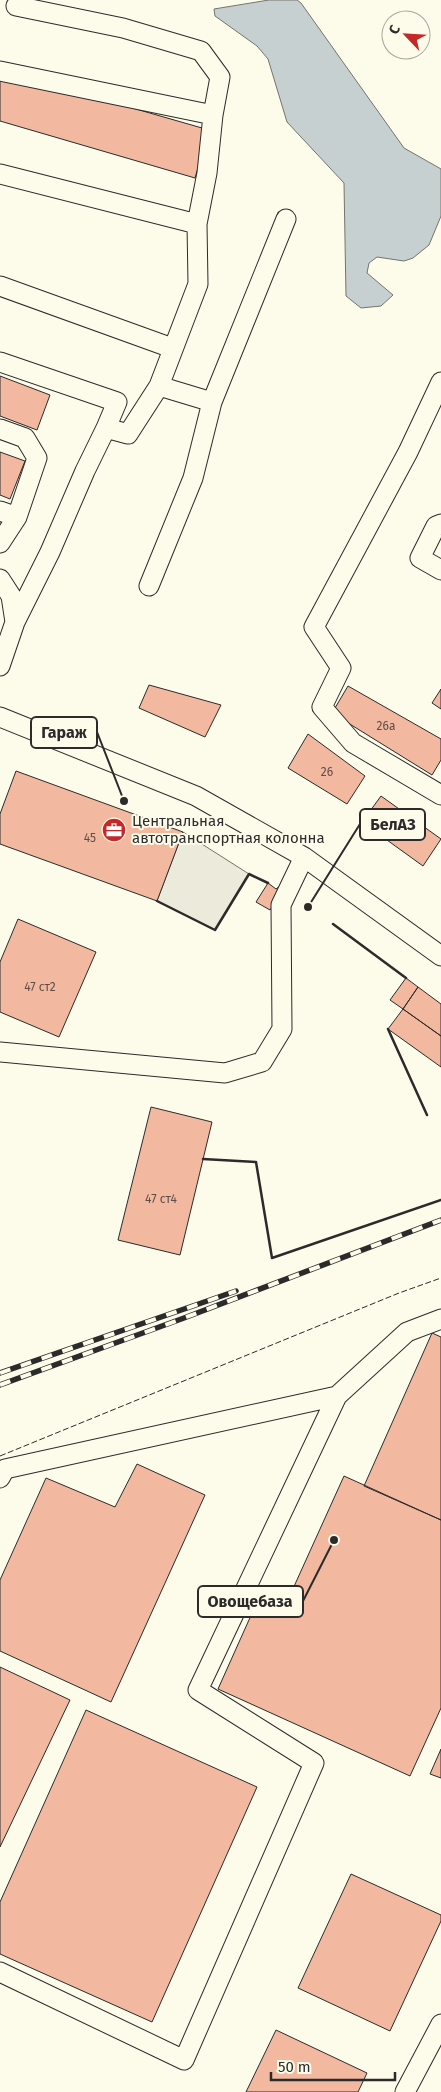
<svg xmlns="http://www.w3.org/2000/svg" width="441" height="2092" font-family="'Fira Sans',sans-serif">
<rect width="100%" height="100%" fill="#fdfbea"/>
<path fill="#eceadb" stroke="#74746e" d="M183 832 249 874 215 930 157 901Z"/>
<path fill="#c7d0d0" stroke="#74746e" d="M269 0H297L301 3 404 148 441 169V216L429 245 413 258 404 261 377 257 369 263 367 273 393 295 381 306 361 308 346 296 344 183 287 122 268 59 257 46 215 16 214 9Z"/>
<path fill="#f2b8a0" stroke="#2b2b2b" d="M0 70 209 130 195 178 0 121Z
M0 376 50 395 37 430 0 416Z
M0 452 25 461 10 499 0 495Z
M149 685 221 705 205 737 139 708Z
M348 686 441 739V760L432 775 332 713Z
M441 689V709L432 703Z
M308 734 365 776 347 804 288 768Z
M16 771 183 832 157 901 0 844V814Z
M381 796 441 839 423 866 362 822Z
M268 883 276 889 280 886 278 897 270 910 256 902Z
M18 919 96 952 59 1037 0 1012V962Z
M406 978 418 987 403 1009 390 1000Z
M418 987 441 1004V1036L403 1009Z
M403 1009 441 1036V1067L388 1029Z
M151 1107 212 1122 180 1255 118 1240Z
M432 1333 441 1337V1520L364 1486Z
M137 1464 205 1495 111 1702 0 1651V1580L46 1478 115 1507Z
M344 1476 441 1520V1708L410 1776 218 1689 257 1602 282 1613Z
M0 1667 70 1700 0 1847Z
M86 1710 257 1787 152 2022 0 1954V1902Z
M441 1749V1778L430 1774Z
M351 1874 441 1915V1921L390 2031 298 1988Z
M276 2030 367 2073 358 2092H246Z"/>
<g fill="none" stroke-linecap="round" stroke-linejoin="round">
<g stroke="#2b2b2b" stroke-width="21">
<path id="minor" d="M0 71 213 115 220 77 201 51 123 28 16 6
M0 174 197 224
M0 286 172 348
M0 362 117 402 106 428
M441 382 408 452 314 627 341 668 322 707 353 743 441 795
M159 386 198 284 197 224 207 173 213 115
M0 429 25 438 37 458 17 517
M0 511 17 517 0 543
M441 524 436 526 420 558 441 570
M0 579 11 596 15 622 0 666
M149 586 193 478 212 402 286 219
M15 622 50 552 85 471 106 428 128 434 159 386 212 402
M0 717 196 796 304 857 441 956
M0 1052 225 1073 262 1062 282 1029 281 905 304 857
M0 1478 5 1469 337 1396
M0 1972 184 2060 314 1763 198 1690 337 1396 407 1332 441 1319
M405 2092 441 2024"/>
</g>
<use href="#minor" stroke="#fdfbea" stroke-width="19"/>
<g stroke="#2b2b2b" stroke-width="5.5">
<path id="rail" d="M0 1373 236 1291
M0 1385 184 1318 441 1220"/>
</g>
<use href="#rail" stroke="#fdfbea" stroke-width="4" stroke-dasharray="11" stroke-linecap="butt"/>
<path stroke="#2b2b2b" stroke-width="1" stroke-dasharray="6 2.5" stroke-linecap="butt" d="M0 1456 399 1293 441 1278"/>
<path stroke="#2b2b2b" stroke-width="2.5" d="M157 901 215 930 249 874 268 883
M333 924 406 978
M388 1029 427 1115
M203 1159 256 1162 272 1258 441 1200"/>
</g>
<defs>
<g id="office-disc" transform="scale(1.25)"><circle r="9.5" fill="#c62828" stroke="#fdfbea"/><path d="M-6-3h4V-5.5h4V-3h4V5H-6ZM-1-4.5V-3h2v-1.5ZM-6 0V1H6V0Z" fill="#fff"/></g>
</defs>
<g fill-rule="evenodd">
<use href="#office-disc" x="114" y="830"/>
</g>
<g text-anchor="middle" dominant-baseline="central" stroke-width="4" stroke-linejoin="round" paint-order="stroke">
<g font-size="12" fill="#5d4e48">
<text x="386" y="726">26а</text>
<text x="327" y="772">26</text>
<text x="90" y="838">45</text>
<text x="40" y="987">47 ст2</text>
<text x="161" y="1199">47 ст4</text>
</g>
<g font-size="15" fill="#2b2b2b" stroke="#fdfbea" text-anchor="start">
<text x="132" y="821">Центральная<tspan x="132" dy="17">автотранспортная колонна</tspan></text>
</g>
</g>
<path fill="none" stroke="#2b2b2b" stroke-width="2" d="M124 801L97 732M308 907L360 824M334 1540L303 1601"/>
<g fill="#2b2b2b" stroke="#fdfbea" stroke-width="2">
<circle cx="124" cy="801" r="5"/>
<circle cx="308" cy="907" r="5"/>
<circle cx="334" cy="1540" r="5"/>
</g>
<g fill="#fdfbea" stroke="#2b2b2b" stroke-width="2">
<rect x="31" y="717" width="66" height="31" rx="5"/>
<rect x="360" y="809" width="65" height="31" rx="5"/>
<rect x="198" y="1586" width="105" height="31" rx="5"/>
</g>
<g font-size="16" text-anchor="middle" font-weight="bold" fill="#2b2b2b">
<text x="64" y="738">Гараж</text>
<text x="393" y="830">БелАЗ</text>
<text x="250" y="1607">Овощебаза</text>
</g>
<g transform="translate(406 35) rotate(295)"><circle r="24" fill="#fdfbea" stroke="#a9a89e"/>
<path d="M0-4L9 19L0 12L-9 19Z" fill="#c62828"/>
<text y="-8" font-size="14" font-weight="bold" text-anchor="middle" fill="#2b2b2b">С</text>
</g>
<path d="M271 2072v8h124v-8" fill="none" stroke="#2b2b2b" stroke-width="2.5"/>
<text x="278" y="2072" font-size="15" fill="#2b2b2b" stroke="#fdfbea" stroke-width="4" paint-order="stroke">50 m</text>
</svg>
